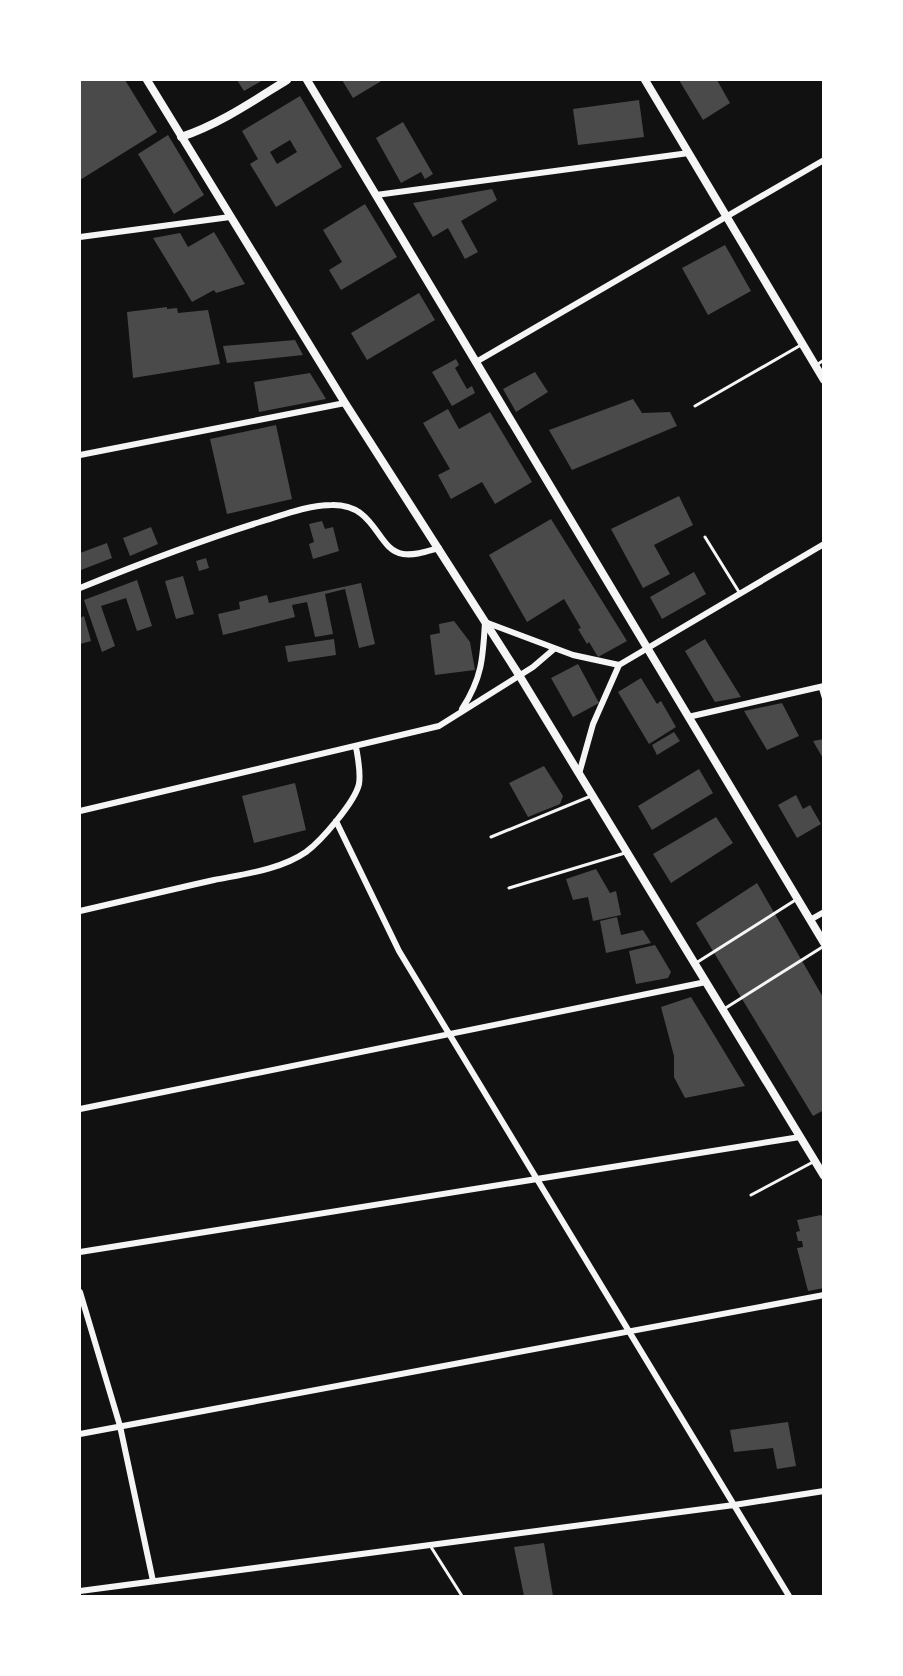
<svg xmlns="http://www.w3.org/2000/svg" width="903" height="1676" font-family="'Source Serif 4',serif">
<rect width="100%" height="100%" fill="#111"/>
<path fill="#4a4a4a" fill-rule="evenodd" d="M80 80H125L157 132 80 180Z
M237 80H263L244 91Z
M342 80H383L353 98Z
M679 80H717L730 103 703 120Z
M300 96 342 167 276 207 250 164 258 159 242 131ZM290 140 297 152 277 164 270 152Z
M639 100 644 137 578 145 573 109Z
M403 122 433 174 425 179 421 172 401 183 376 138Z
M168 135 204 195 174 214 138 154Z
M492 189 497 200 461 221 478 252 465 259 448 228 433 237 413 203Z
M365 204 397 257 341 290 329 270 342 262 323 230Z
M214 232 245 284 216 293 214 290 192 302 153 238 180 233 188 247Z
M725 245 751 291 708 315 682 268Z
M419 293 435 320 367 360 351 333Z
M167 307V309L177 308 178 313 208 310 220 364 133 378 127 312Z
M295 340 303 355 227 363 223 346Z
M456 359 459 365 455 368 467 389 472 386 475 393 452 406 432 372Z
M535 372 548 392 516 412 503 389Z
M310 373 326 399 259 412 254 382Z
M633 399 642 413 670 412 677 426 572 470 549 430Z
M448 409 459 429 490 412 532 482 495 504 482 482 451 499 438 475 450 469 423 423Z
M276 425 292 499 227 514 210 439Z
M679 496 693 525 654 545 670 574 643 588 611 529Z
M551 519 627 641 598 657 589 642 587 644 578 629 581 628 564 599 527 622 489 555Z
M322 521 325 529 333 527 339 551 313 559 309 544 314 542 309 524Z
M151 527 158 544 130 556 123 538Z
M107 543 112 558 81 570 80 553Z
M206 558 209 568 199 571 196 561Z
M694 572 706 594 662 619 650 597Z
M183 576 194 614 176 619 165 581Z
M137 580 152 626 137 631 126 598 101 606 115 646 102 652 84 600Z
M361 583 375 644 359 648 345 589 325 594 333 634 315 637 307 602 292 605 295 617 223 635 218 614 240 609 239 602 267 595 269 603Z
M84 616 91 641 80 644V618Z
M454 621 470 642 475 670 435 675 430 635 440 633 439 624Z
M334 639 336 655 288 662 285 646Z
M705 639 741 697 715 702 685 651Z
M578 664 599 703 573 717 551 678Z
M641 678 657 704 661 701 676 727 649 744 618 692Z
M782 703 799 736 767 750 744 711Z
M674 732 680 741 657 755 652 745Z
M824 739V760L813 741Z
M544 766 563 796 560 804 528 817 509 783Z
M699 769 713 793 652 830 638 806Z
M295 783 306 830 254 843 242 796Z
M796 795 803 809 810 805 821 824 797 838 778 805Z
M716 817 733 843 671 883 653 854Z
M596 869 610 893 616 891 621 915 593 921 588 897 573 900 566 879Z
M757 883 824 999V1110L813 1116 696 923Z
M617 917 621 935 643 930 651 943 606 953 600 921Z
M655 945 671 972 668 978 636 984 629 951Z
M691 997 713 1033 745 1086 685 1098 674 1077V1056L661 1007Z
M821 1215 824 1219V1288L808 1291 797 1248 803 1247 802 1241H798L796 1232 800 1231 797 1220Z
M788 1422 796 1466 777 1469 773 1448 734 1452 730 1430Z
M544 1543 553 1596H524L514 1547Z"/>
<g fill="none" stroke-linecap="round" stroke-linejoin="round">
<path stroke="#f5f5f5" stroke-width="3" d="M815 366 824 360
M695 406 801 345
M705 537 739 592
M820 687 824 700
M491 837 591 796
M509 888 625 853
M696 963 797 899
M724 1009 824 946
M751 1195 813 1162
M431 1547 462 1596"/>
<path stroke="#f5f5f5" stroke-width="6" d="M376 195 689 153
M80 237 230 217
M476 362 824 160
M80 455 345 403
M80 588C139 564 199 541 260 522 283 515 308 505 332 505 377 504 376 550 403 554 415 556 428 551 439 548
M619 665 824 544
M462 709C482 678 483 658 485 622L573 655 619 665
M688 717 824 686
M579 774 593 724 619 665
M80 811 439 726 533 667 554 649
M336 821 399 951 789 1596
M80 911C124 901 169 890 214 880 244 874 280 870 306 852 321 841 355 802 359 784 361 772 358 759 356 747
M810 920 824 912
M80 1109 706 982
M80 1252 800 1137
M80 1292 120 1426 153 1581
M80 1434 824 1295
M80 1591 734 1505 824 1491"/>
<path stroke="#f5f5f5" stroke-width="8" d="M645 80 824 380
M181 137C220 124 253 101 287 80"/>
<path stroke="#f5f5f5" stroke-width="8" d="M147 80 345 403 519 675 824 1176
M307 80 824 943"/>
</g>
<rect width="903" height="1676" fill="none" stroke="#ffffff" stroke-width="162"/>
</svg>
